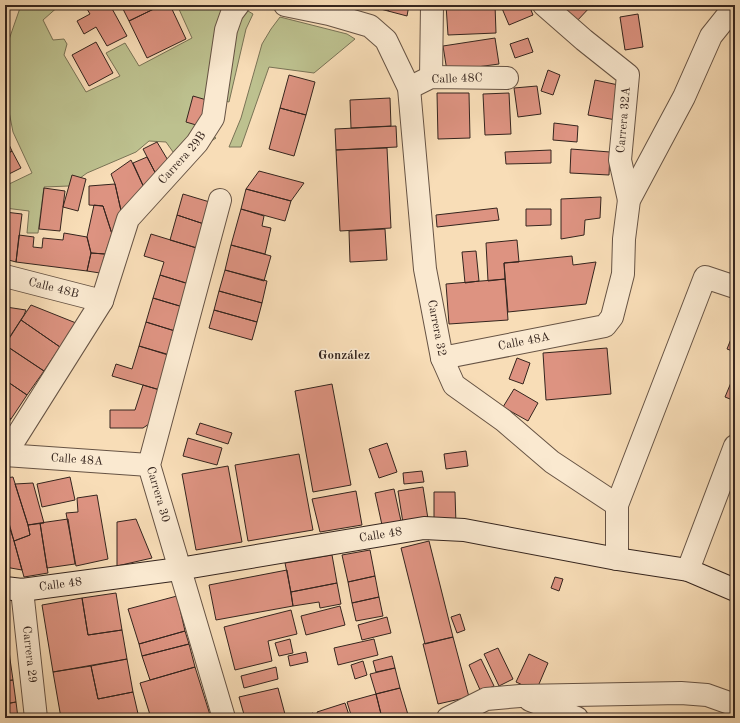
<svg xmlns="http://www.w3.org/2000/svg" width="740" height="723" font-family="'Old Standard TT',serif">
<rect width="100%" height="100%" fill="#f8ddb7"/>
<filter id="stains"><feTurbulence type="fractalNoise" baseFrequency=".005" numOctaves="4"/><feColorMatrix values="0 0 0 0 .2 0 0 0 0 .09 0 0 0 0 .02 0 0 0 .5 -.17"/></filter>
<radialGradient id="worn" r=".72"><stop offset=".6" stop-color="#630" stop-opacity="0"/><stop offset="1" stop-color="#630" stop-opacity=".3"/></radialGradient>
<path fill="#bdc18f" stroke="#797356" d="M27 5H60L43 20 53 40 64 39 67 44 64 55 86 92 120 76 106 53 125 43 139 66 192 38 178 7 180 5H238L253 14 246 29 229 102 209 97 200 130 216 138 193 153 178 159 166 142 149 141 136 152 87 173 69 186 44 187 38 233H27L29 211 5 208V186L32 173 13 132 5 91V51L20 8Z
M280 17 347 34 355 39 314 73 269 67 241 147H229L241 118 262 44 271 29Z"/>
<path fill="#dd9381" stroke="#35251e" d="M95 5H110L127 36 107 46 96 27 84 34 77 21 90 14 87 9Z
M121 5H162L129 21Z
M162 5H170L186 39 147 58 129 21Z
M373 5H389L388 11 373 7Z
M389 5H409L407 16 388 11Z
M446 5H495L496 33 448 35Z
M503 5H529L533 15 509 25 501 6Z
M566 5H592L575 23 561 10Z
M638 14 643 47 625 50 620 17Z
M495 38 499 64 447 71 443 46Z
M528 38 533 52 515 58 510 44Z
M96 42 113 73 89 86 72 55Z
M548 70 560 75 553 95 541 91Z
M289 75 315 82 306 115 280 108Z
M595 80 623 86 616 120 588 115Z
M537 86 541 114 518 117 514 88Z
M437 93H469L470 138 438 139Z
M509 93 511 134 485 135 483 94Z
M193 96 210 101 203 127 186 122Z
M390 98 391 126 351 128 350 100Z
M280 108 306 115 294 156 269 149Z
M554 123 578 126 577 142 553 140Z
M396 126 397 147 336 150 335 129Z
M5 136 12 151 5 155Z
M157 142 172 167 159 180 143 149Z
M387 148 391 228 340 231 336 150Z
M571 149 610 152 609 175 570 173Z
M551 150V163L506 164 505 152Z
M12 151 21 168 5 176V155Z
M147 157 159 180 146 192 133 163Z
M131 160 146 192 122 215 115 184 111 174Z
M259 171 304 183 291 201 246 189Z
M72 175 86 179 78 211 63 207Z
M115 184 122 215 112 234 103 206 89 205V186Z
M44 188 65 191 60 231 39 229Z
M246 189 291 201 285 221 241 209Z
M183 194 213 203 207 225 177 215Z
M601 197 600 218 585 220 584 235 561 239V199Z
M94 205 103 206 112 234 105 254 91 253 87 237Z
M497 208 499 220 437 227 436 215Z
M241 209 264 216 262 226 271 228 265 254 231 245Z
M526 209H551V225L526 226Z
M5 212 22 214 16 262 5 259Z
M177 215 207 225 200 249 170 240Z
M385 229 387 260 350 262 349 231Z
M64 233 87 237 91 253 87 271 16 262 19 235 34 237 33 247 42 248 43 238 63 240Z
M151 234 200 249 189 284 160 275 164 262 144 256Z
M517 240 519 262 504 263 505 279 488 281 486 243Z
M231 245 271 256 264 281 225 270Z
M476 251 479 281 465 283 462 252Z
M91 253 105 254 100 273 87 271Z
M572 256 573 265 596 262 586 304 508 312 504 263Z
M225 270 267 281 262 303 219 291Z
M160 275 189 284 183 307 153 298Z
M505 279 508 320 449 324 446 284Z
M219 291 262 303 257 322 214 310Z
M153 298 183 307 175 331 146 322Z
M31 305 76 323 60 347 21 320Z
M6 307 26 310 24 315 9 338H5V311Z
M214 310 257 322 252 340 209 328Z
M21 320 60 347 44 371 5 345Z
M146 322 175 331 168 355 139 346Z
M731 339 735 341V352L727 349Z
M5 345 44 371 27 395 5 380Z
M139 346 170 355 160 390 112 376 116 364 132 369Z
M607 348 611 394 546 400 543 353Z
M517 358 530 363 523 384 509 379Z
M735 373V401L725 397Z
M5 380 27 395 11 419 5 415Z
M332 384 351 485 313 492 295 391Z
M143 385 160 390 149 424 143 428H110V410H135Z
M514 389 538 403 528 421 503 407Z
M5 415 11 419 5 428Z
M200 423 232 433 228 444 196 434Z
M188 438 222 448 217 465 183 456Z
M387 443 397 472 379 478 369 449Z
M466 451 468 466 446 469 444 454Z
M299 454 313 530 248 541 235 465Z
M228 466 242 542 196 550 182 474Z
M422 471 424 482 404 484 403 473Z
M13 477 28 525 30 535 14 541 5 514V478Z
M70 477 75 500 42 507 37 484Z
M33 483 44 523 28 525 15 484Z
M423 487 428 519 403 523 398 491Z
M394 489 401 521 382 525 375 493Z
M356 491 362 525 320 532 312 499Z
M434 492H455L456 525H434Z
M97 495 108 559 76 566 66 513 78 512 77 498Z
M68 519 75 564 47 568 40 523Z
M136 519 152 558 117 566V522Z
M5 523H9L22 570 5 567Z
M40 523 48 573 24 577 14 541 30 535 28 525Z
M429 541 453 637 425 644 401 548Z
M370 550 375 576 348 582 342 555Z
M332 555 337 583 291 592 285 563Z
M287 570 293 606 216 620 209 585Z
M375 576 379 597 352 603 348 582Z
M555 577 563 579 559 591 551 588Z
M337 583 341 604 320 608 319 602 293 606 291 592Z
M116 593 122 630 88 635 82 598Z
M177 596 185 631 139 644 128 609Z
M379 597 383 616 356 621 352 603Z
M82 598 88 635 122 630 127 659 53 672 42 605Z
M340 606 345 625 306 635 301 616Z
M291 610 297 634 268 641 272 661 235 670 224 627Z
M460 614 465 630 457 633 451 617Z
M5 617 8 640H5Z
M387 617 391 633 362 640 358 625Z
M185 631 189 644 142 656 139 644Z
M453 637 469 697 438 704 423 644Z
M290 639 293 653 279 656 275 643Z
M374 639 378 655 338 665 334 648Z
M5 640H8L10 659 5 660Z
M189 644 195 667 150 680 142 656Z
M498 648 513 679 499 686 484 654Z
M306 652 308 662 290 666 288 656Z
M529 654 548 663 536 691 516 682Z
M392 656 395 668 376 672 373 661Z
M10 659 13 680 5 681V660Z
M127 659 133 692 98 699 91 666Z
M481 659 494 686 481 692 469 665Z
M363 661 367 675 355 679 351 665Z
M91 666 98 699 133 692 139 718H61L53 672Z
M195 667 211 718H151L140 683Z
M276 667 278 679 244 688 241 676Z
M395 668 400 688 376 694 370 674Z
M13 680 16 702 5 704V681Z
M278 688 286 718H245L239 697Z
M400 688 409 718H382L376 694Z
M376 694 382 718H352L347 702Z
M16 702 18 718H5V704Z
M345 703 350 718H319L317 712Z
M313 713 315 718H298Z"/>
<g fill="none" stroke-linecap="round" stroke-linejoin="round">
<g stroke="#665344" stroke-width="24">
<g id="minor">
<path d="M544 5 584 40 628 75 620 160 629 200"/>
<path d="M431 77 432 5"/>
<path d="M409 88 431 77 507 78"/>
<path id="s1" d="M220 200 149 465 224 718"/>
<path d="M442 358 454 385 503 420 552 462 617 505"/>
<path d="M5 455 102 301"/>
<path id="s2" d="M5 455 149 465"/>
<path d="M617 559V505L705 277 735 287"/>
<path d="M688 570 735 446"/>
<path d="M530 700 577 718"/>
<path d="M448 718 486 699 520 696 681 693 707 695 735 705"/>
</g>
</g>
<g stroke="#665344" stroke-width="24">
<g id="tertiary">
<path id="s3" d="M285 5 329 14 370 26 386 40 409 88 425 269 442 358 605 326 612 317 623 274 624 239 629 200 684 97 711 36 735 6"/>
<path id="s4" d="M5 276 102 301 128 219 197 143 213 118 226 30 232 13 238 5"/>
<path id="s5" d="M22 590 36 718"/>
</g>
</g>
<g stroke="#35251e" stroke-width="24">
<g id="secondary">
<path id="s6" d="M5 588 22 590 179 569 424 528 464 530 617 559 688 570 735 590"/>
</g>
</g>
<use href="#minor" stroke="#fae9d0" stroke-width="22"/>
<use href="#tertiary" stroke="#fae9d0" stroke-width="22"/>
<use href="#secondary" stroke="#fae9d0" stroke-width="22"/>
</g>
<g text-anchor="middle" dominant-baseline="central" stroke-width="3" stroke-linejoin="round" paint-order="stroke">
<g font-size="12" fill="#35251e" stroke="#fae9d0">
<text transform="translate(457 79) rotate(-2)">Calle 48C</text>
<text transform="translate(624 120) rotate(-85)">Carrera 32A</text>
<text stroke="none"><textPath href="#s4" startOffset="268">Carrera 29B</textPath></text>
<text stroke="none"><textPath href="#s4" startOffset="50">Calle 48B</textPath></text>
<text stroke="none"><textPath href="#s3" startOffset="404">Carrera 32</textPath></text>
<text stroke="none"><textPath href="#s3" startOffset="518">Calle 48A</textPath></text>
<text stroke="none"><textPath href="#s2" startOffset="72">Calle 48A</textPath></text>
<text stroke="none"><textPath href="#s1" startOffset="305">Carrera 30</textPath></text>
<text stroke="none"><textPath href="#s6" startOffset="380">Calle 48</textPath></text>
<text stroke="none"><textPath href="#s6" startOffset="56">Calle 48</textPath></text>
<text stroke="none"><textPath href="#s5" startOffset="65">Carrera 29</textPath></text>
</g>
<g font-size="13" font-weight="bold" fill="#35251e" stroke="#fae9d0">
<text x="344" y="355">González</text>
</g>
</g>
<rect width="740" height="723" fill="none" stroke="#f8ddb7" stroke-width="20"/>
<rect x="6" y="6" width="728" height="711" fill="none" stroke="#35251e" stroke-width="2"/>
<rect x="10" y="10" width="720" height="703" fill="none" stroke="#35251e"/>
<rect width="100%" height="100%" filter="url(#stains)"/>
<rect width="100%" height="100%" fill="url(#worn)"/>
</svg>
